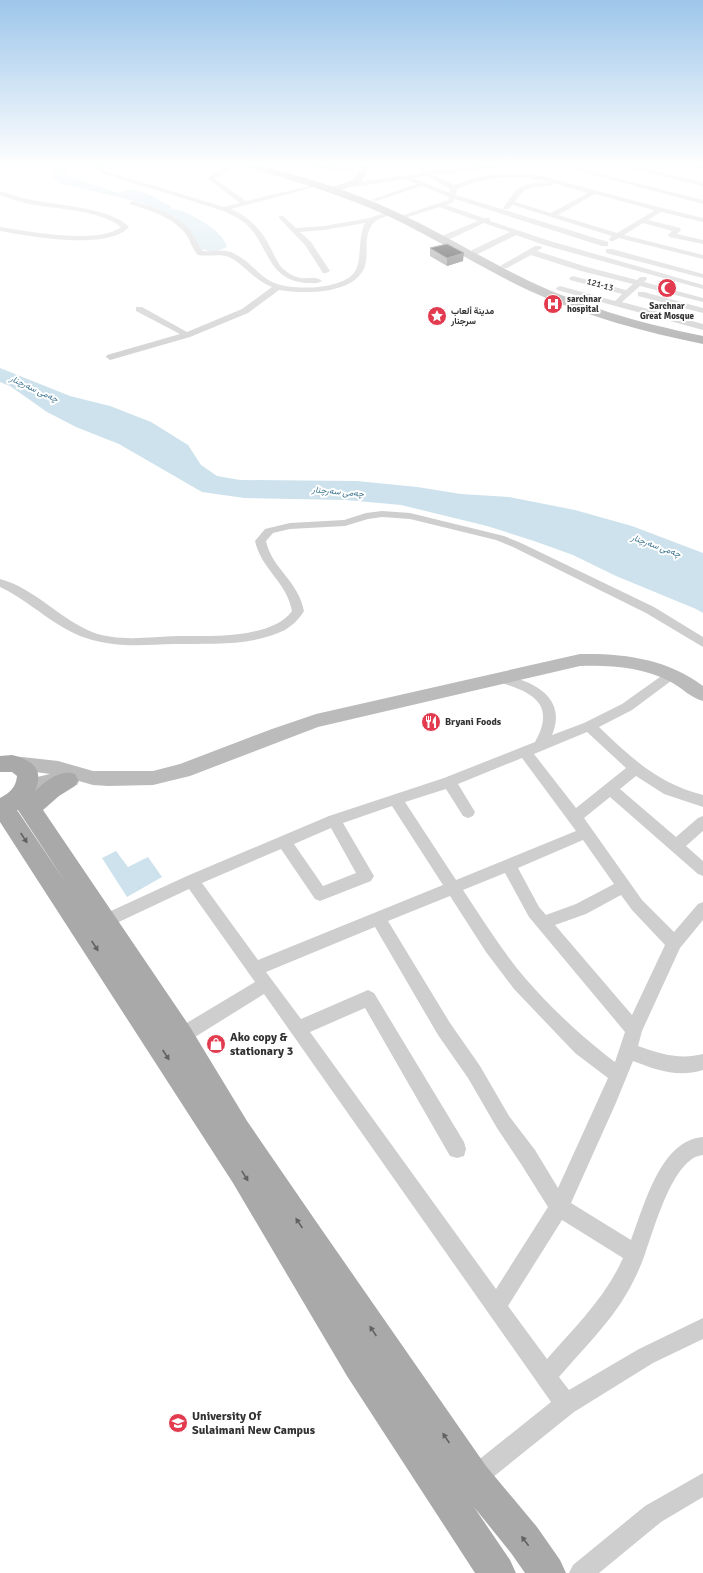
<svg xmlns="http://www.w3.org/2000/svg" width="703" height="1573" font-family="Signika,Vazirmatn,sans-serif">
<rect width="100%" height="100%" fill="#fff"/>
<path fill="#cde2ec" d="M54 164H95L89 170H70L65 178 79 179 118 193C136 183 154 198 171 206L170 209C173 209 176 209 179 210 194 215 223 231 227 247L218 251H209L201 249 191 236 157 209 142 203 59 183 51 175Z
M0 368 70 396 110 406 151 422 188 445 201 465 217 476 240 480 357 481 417 487 461 494 509 497 575 510 632 526 703 553V613L696 609 616 576 573 555 534 541 487 526 401 505 346 500 244 498 202 492 119 444 76 427 47 412 10 386 0 382Z
M116 851 128 867 148 857 162 877 127 897 102 858Z"/>
<g fill="none" stroke-linecap="round" stroke-linejoin="round">
<path fill="#cecece" fill-rule="evenodd" d="M95 164H101L105 171 224 207 240 203 208 179C215 170 232 163 243 164L215 179 246 201 318 184V186L231 209C249 217 261 229 270 247 274 254 277 262 282 268 288 273 294 277 301 278 308 279 317 276 322 281 318 284 313 283 308 283 266 281 270 245 245 223 231 212 214 208 198 203 166 192 133 184 101 173L96 168Z
M268 164H276L270 167H266V165Z
M295 164H310L353 169 356 171 353 173 298 166Z
M413 164H419L428 171 444 164H451L450 165 432 174 454 185 471 179 494 174H535L654 206 703 218V222L661 212 648 220 680 228 681 230 677 234 703 240V244L669 237 668 235 672 231 643 223 624 235 703 255V259L619 238 613 241H610L609 239 612 236 513 205 508 209H504L503 208C507 203 510 198 514 193 522 182 537 183 550 182 519 174 486 176 457 189L456 195 608 242V246H602L455 199 453 202 446 205 484 218H490V221L550 241 703 285V289L544 245 516 235 478 254H472V250L510 232 484 223 450 239H444V235L478 221 439 207 402 219H398V217L448 200 449 197 422 186 376 201 371 200 416 184 403 178V176L405 175 450 193V189L425 175ZM552 183 588 193 551 213 515 202C525 185 533 187 550 186L552 185ZM595 194 650 209 654 211 617 233 558 215Z
M552 164H561L703 200V204Z
M625 164 703 182V186L623 167 622 166Z
M684 164 703 165V169L685 165Z
M0 191C11 194 21 198 32 200 57 205 112 208 129 227 108 251 29 236 0 231V227C28 231 98 245 121 227 99 209 57 210 30 204 20 202 10 199 0 195Z
M132 201C152 206 176 214 190 230 196 237 197 245 203 251 213 252 224 249 233 253 249 260 258 275 272 282 291 291 340 290 354 273 363 260 357 239 365 223L324 230 300 232 311 242 330 271 326 273H323L305 245 279 218V216H283L296 228 324 226 370 218 389 211 392 213C386 218 377 217 372 225 363 237 369 253 365 266 355 295 304 294 279 290L248 313 190 337 110 360 106 357 107 355 180 334 136 311V307H142L187 332 242 309 272 287C255 281 245 265 229 257 220 253 208 257 198 255 191 248 191 240 185 233 173 217 148 210 130 204V202Z
M535 246H541L542 248 537 251 587 267 637 280 640 277H646L647 279 644 282 703 298V302L640 286 622 302 703 324V330L557 290 556 288 560 286 615 301 622 294 570 280 569 278 573 276 626 290 633 284 581 271 531 255 507 268H504L500 266Z
M606 249H612L703 274V278L606 253Z
M638 292H644L703 308V313L638 296Z
M382 511 410 513 504 536 521 543 654 607 703 637V647L646 613 513 547 496 540 410 519 382 517 368 519 345 526 290 529 273 533 266 541C272 569 298 580 304 611 299 619 293 625 285 630 250 647 211 643 174 644 144 645 115 648 86 638 55 628 30 601 0 587V579C34 588 60 619 92 632 118 642 150 637 177 636 200 636 224 637 247 633 263 630 282 625 292 611 287 582 261 569 255 541L265 529 269 528 290 523 344 520 366 513Z
M671 671 675 672 677 675 675 678 632 710 599 727C631 758 659 784 703 795V807L664 794 636 776 620 789 676 837 698 818 703 816V831L686 846 703 861V876L698 874 610 797 584 818 642 900 674 932 698 904 703 902V920L680 948 642 1031 638 1046C660 1054 680 1060 703 1054V1070C678 1078 656 1070 633 1061L615 1105 571 1203 631 1240C644 1207 660 1140 703 1137V1155C673 1157 654 1230 645 1254 640 1268 634 1281 627 1293 609 1324 582 1350 559 1377L569 1390 639 1349 703 1318V1339L653 1363 574 1412 482 1486 474 1489 466 1486 463 1478 466 1470 551 1402 264 994 187 1042 181 1044 175 1042 172 1036 175 1030 255 982 189 889 106 928 100 926 98 921 100 916 187 876 329 816 444 778 535 742C558 701 528 691 495 681L493 678 495 675C502 673 509 676 516 678 544 687 565 704 552 735L584 723 622 704 667 672ZM587 732 626 768 576 808 534 754ZM522 758 576 831 456 880 405 802 446 789 463 816 468 818 473 816 475 812 458 784ZM392 806 443 885 258 960 202 883 281 849 315 899 320 901 371 881 374 876 371 871 343 823ZM331 828 356 873 323 886 294 844ZM583 840 614 884 576 904 546 915 539 907 518 868ZM505 873 529 917 625 1032 615 1062C584 1039 551 1008 525 978 502 951 483 920 463 890ZM621 895 632 910 665 945 632 1015 555 925 586 914ZM450 896 486 952 514 989 575 1053 608 1078 558 1188 535 1150 509 1116 480 1066 450 1023 388 921ZM375 927 438 1035 468 1078 497 1128 521 1164 548 1207 496 1289 310 1032 365 1008 450 1156 457 1158 464 1156 466 1149 464 1142 374 993 368 990 301 1019 266 972ZM562 1220 623 1258C606 1297 574 1328 547 1359L508 1306Z
M703 1473V1497L661 1522 599 1573H569L573 1565 645 1506Z"/>
<path fill="#cecece" fill-rule="evenodd" d="M499 164H520L516 166 427 176 353 187 349 185 353 183 427 172Z"/>
<path fill="#bbb" fill-rule="evenodd" d="M361 164H369C363 182 362 183 344 189 339 190 334 193 329 192L327 190 329 188 353 180Z
M580 654C623 653 668 659 703 686V701C691 698 682 688 671 682 643 667 611 665 580 666L318 727 190 776 153 785 108 786 93 785 79 781 77 785 27 793 20 791 18 786 20 781 50 774 6 768 4 763 6 758 13 756 58 761 93 771H153L180 764 272 729 316 714Z"/>
<path fill="#a9a9a9" fill-rule="evenodd" d="M242 164H256C303 177 350 190 394 211 436 230 475 254 517 275 576 305 639 323 703 336V344C644 332 585 316 530 291 481 268 435 238 386 215 340 194 292 180 243 166Z
M12 755C31 760 45 768 35 791 46 781 60 769 75 774L78 780 75 786 59 796 43 810 190 1027 247 1121 315 1220 486 1466 537 1527 560 1560 566 1573H525L511 1553 474 1507 510 1560 516 1573H475L347 1376 233 1183 0 822V798C10 793 16 787 17 776L12 772H0V756ZM17 810H18L66 883Z"/>
</g>
<path fill="#8c8c8c" d="M430 248 463 261 447 266 430 256Z"/>
<path fill="#5d5d5d" d="M464 253 463 261 447 266V258Z"/>
<path fill="#181818" stroke="#5d5d5d" d="M447 244 464 253 447 258 430 248Z"/>
<defs><path id="oneway-solid" d="M-6-.8H1V-3.2L6.5 0L1 3.2V.8H-6Z"/></defs>
<g fill="#616161">
<use href="#oneway-solid" transform="translate(24 838) rotate(57)"/>
<use href="#oneway-solid" transform="translate(95 946) rotate(57)"/>
<use href="#oneway-solid" transform="translate(166 1055) rotate(57)"/>
<use href="#oneway-solid" transform="translate(245 1176) rotate(58)"/>
<use href="#oneway-solid" transform="translate(299 1223) rotate(-124)"/>
<use href="#oneway-solid" transform="translate(373 1331) rotate(-124)"/>
<use href="#oneway-solid" transform="translate(446 1438) rotate(-124)"/>
<use href="#oneway-solid" transform="translate(525 1541) rotate(-127)"/>
</g>
<linearGradient id="sky" x2="0" y2="1"><stop stop-color="#9dc6ea"/><stop offset="0.43" stop-color="#fff"/><stop offset="1" stop-color="#fff" stop-opacity="0"/></linearGradient>
<rect width="703" height="384" fill="url(#sky)"/>
<defs>
<g id="mosque-disc" transform="scale(1)"><circle r="9.5" fill="#e23a4f" stroke="#fff"/><path d="M3.5-4.9A6 6 0 1 0 3.5 4.9A5 5 0 1 1 3.5-4.9Z" fill="#fff"/></g>
<g id="hospital-disc" transform="scale(1)"><circle r="9.5" fill="#e23a4f" stroke="#fff"/><path d="M-5-5h3v3.5h4V-5h3V5h-3V1.5h-4V5h-3Z" fill="#fff"/></g>
<g id="sight-disc" transform="scale(1)"><circle r="9.5" fill="#e23a4f" stroke="#fff"/><path d="M0-6L1.8-2.2L6-1.7L2.9 1.2L3.7 5.4L0 3.3L-3.7 5.4L-2.9 1.2L-6-1.7L-1.8-2.2Z" fill="#fff"/></g>
<g id="restaurant-disc" transform="scale(1)"><circle r="9.5" fill="#e23a4f" stroke="#fff"/><path d="M-5-6h1v4h1v-4h1v4h1v-4h1v5L-1.5 .5V6h-2V.5L-5-1ZM5-6V6H3V1.5H1.5Q1.5-4 5-6Z" fill="#fff"/></g>
<g id="shop-disc" transform="scale(1)"><circle r="9.5" fill="#e23a4f" stroke="#fff"/><path d="M-5-2.5h2.3a2.7 3.5 0 0 1 5.4 0H5L5.5 6h-11ZM-1.5-2.5h3a1.5 2.3 0 0 0-3 0Z" fill="#fff"/></g>
<g id="university-disc" transform="scale(1)"><circle r="9.5" fill="#e23a4f" stroke="#fff"/><path d="M0-5L7-2L0 1L-7-2ZM-4 1L0 2.5L4 1V4Q0 6-4 4Z" fill="#fff"/></g>
</defs>
<g fill-rule="evenodd">
<use href="#mosque-disc" x="667" y="288"/>
<use href="#hospital-disc" x="553" y="304"/>
<use href="#sight-disc" x="437" y="316"/>
<use href="#restaurant-disc" x="431" y="722"/>
<use href="#shop-disc" x="216" y="1044"/>
<use href="#university-disc" x="178" y="1423"/>
</g>
<g text-anchor="middle" dominant-baseline="central" stroke-width="4" stroke-linejoin="round" paint-order="stroke">
<g font-size="9" fill="#313131" stroke="#fff">
<text transform="translate(600 285) rotate(16)">121-13</text>
</g>
<g font-size="9" font-weight="bold" fill="#313131" stroke="#fff" text-anchor="start">
<text x="567" y="299">sarchnar<tspan x="567" dy="10">hospital</tspan></text>
<text x="667" y="306" text-anchor="middle">Sarchnar<tspan x="667" dy="10">Great Mosque</tspan></text>
<text x="451" y="311">مدينة ألعاب<tspan x="451" dy="10">سرجنار</tspan></text>
</g>
<g font-size="9" font-style="italic" fill="#407793" stroke="#fff">
<text transform="translate(34 389) rotate(25)">چەمی سەرچنار</text>
<text transform="translate(338 492) rotate(5)">چەمی سەرچنار</text>
<text transform="translate(656 546) rotate(20)">چەمی سەرچنار</text>
</g>
<g font-size="10" font-weight="bold" fill="#313131" stroke="#fff" text-anchor="start">
<text x="445" y="722">Bryani Foods</text>
</g>
<g font-size="12" font-weight="bold" fill="#313131" stroke="#fff" text-anchor="start">
<text x="230" y="1037">Ako copy &amp;<tspan x="230" dy="14">stationary 3</tspan></text>
<text x="192" y="1416">University Of<tspan x="192" dy="14">Sulaimani New Campus</tspan></text>
</g>
</g>
</svg>
